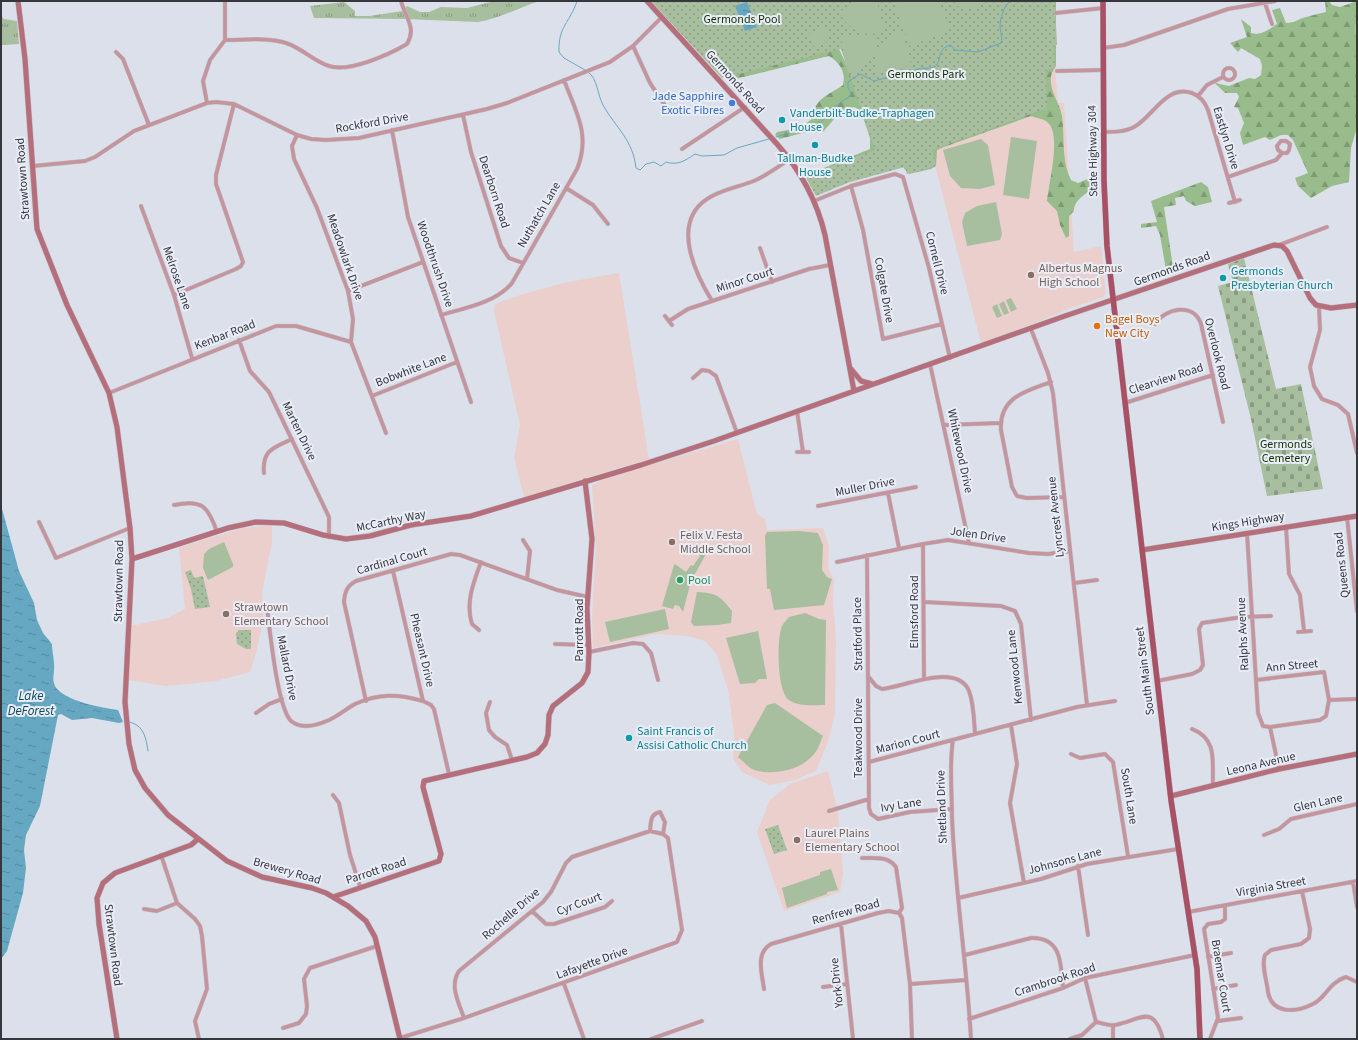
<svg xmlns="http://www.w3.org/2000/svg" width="1358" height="1040" font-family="'Source Sans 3',sans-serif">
<defs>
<pattern id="grass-tufts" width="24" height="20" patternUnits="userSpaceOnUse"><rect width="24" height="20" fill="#a7be9f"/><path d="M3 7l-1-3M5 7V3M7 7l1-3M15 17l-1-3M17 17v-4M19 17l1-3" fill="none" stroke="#899b83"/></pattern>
<pattern id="forest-firs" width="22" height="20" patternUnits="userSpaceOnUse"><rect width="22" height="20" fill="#98bc8b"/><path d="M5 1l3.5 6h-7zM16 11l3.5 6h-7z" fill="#7d9a73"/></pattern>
<pattern id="cemetery-stones" width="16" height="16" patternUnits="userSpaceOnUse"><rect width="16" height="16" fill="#a7be9f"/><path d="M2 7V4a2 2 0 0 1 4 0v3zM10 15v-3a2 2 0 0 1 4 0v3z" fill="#899b83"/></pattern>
<pattern id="park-dots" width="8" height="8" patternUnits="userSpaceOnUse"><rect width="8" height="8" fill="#a7be9f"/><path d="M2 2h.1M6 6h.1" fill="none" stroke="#899b83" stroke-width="1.8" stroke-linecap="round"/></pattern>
<pattern id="water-ripples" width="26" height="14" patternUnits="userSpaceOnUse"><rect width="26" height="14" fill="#66a8c2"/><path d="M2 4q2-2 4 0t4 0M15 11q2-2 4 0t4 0" fill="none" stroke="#558a9f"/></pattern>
</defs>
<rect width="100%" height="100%" fill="#dce0ea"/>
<path fill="#eacfcd" d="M1046 69H1055L1058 103H1064L1074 252 1101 246 1106 294 1103 297 1068 309 1043 320 981 343 931 150Z
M619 273 649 459 524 497 514 458 520 425 494 311 495 304 517 296 563 283Z
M738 439 757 514 765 519 767 530 823 528 829 546 828 567 834 581 833 603 836 638 835 714 828 742 816 771 795 780 770 785 742 772 733 758 734 734 728 690 717 655 705 641 687 636 656 634 593 648 592 615 596 547 592 485 607 478Z
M272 525V543L262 592 263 622 256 653 250 672 216 681 166 686 128 680 131 626 167 618 185 609 179 547 244 528Z
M828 771 838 812 843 873 840 892 784 911 757 832 770 800 790 784Z"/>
<path fill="url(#grass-tufts)" d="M494 1H540C519 7 500 19 478 22L405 19 314 18 310 6 344 2 355 11V16H369L403 11 407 6 420 12H429L441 7 467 8Z
M1 16 4 19 17 21 19 44 1 45Z"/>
<path fill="url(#forest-firs)" d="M1003 1H1056V66C1052 72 1050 76 1051 83 1052 95 1060 104 1062 116 1065 138 1061 159 1071 180L1078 183 1092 177C1102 192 1074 193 1074 211L1069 216V236L1066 238 1060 225 1057 211 1047 201C1049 183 1060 140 1050 125 1046 119 1037 118 1031 116L944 147 937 150 936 166 931 169 909 174 903 167 808 176 809 174 870 149V138L861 111 854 107 841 111 823 132 802 133 780 139 775 135 777 132 799 128 812 119C815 97 828 96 843 85 846 72 840 63 829 56L731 80H727L716 68 839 49 847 66Z
M1325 1H1329L1332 5 1340 7 1357 1C1357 13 1354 34 1357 44V127L1351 148 1349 182 1332 186 1311 198 1298 186 1295 178 1308 173 1293 140 1288 135H1281L1270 140 1265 137 1243 145 1240 133 1244 123 1238 108 1234 107 1239 97 1237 93H1225L1215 83 1229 86 1249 78 1255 79 1261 75 1262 66 1260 59 1241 48 1238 52 1230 43 1247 37 1241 19 1251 27V33C1260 36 1270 29 1277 24L1272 10 1280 8 1286 23C1295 23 1298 19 1306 17 1312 15 1319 14 1326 12Z
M1201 182 1208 187 1212 202 1195 206 1186 201 1184 196 1175 198 1176 205 1164 207 1174 274 1167 276 1160 235 1156 226 1141 228V224L1157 222 1151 201Z"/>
<path fill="url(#cemetery-stones)" d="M1244 258 1276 389 1301 384 1323 489 1267 496 1251 419 1218 286 1233 282 1228 264Z"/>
<path fill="url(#park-dots)" d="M651 1H1055L1057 45H1054L1055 69H1046L1047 108 932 150 936 166 907 174 905 167 850 182 816 196 805 176 875 150 841 49 722 78Z
M191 570 194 578 203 576 210 607 195 609 191 589 185 572Z
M239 630H251V649H246L237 644 236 633Z
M778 825 787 850 774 854 765 829Z"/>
<path fill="#a7be9f" d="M856 1H877L884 31C865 39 848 30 839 12Z
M901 1H938L950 28 949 31 910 46 894 4Z
M954 1H988L970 9 957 6Z
M824 27 830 41 814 47 809 33Z
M900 32 906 44 911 64 909 66 876 72C873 53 882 37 900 32Z
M861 35H877C879 54 867 70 848 73L841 39 844 36Z
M1011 137 1037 141 1029 199 1003 195Z
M981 139 988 145 995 185 980 189 961 188 950 176 943 150Z
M996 202 1002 234 1000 240 967 246 962 222 965 213 977 206Z
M1011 298 1017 309 1011 312 1006 300Z
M1004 301 1009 313 1004 315 999 304Z
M997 304 1002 316 997 318 992 307Z
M799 531 818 533 823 545 822 570 827 577 832 579 824 605 774 610 770 589H767L765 536 767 532Z
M224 542 233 564V567L208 580 203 568 204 554 209 549Z
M701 550 706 554 691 581 683 612 679 606 675 605 673 609 662 606 674 565 675 564 686 572 691 565 693 566 700 556 698 554Z
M697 592C716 593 720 595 732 611L731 623 718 625 694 626 691 622Z
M665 609 669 629 610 642 605 622Z
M805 613 819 619 826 620 825 705C815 705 798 707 789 700 777 692 777 643 781 629 782 624 786 621 789 617Z
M758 631 767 679H759L755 683 740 684 726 638Z
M775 703 823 736C821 740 819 746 817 750 805 770 772 777 752 769 747 766 742 760 738 757L767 705Z
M831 869 838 890 827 892V894L787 908 782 888 820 875V872Z"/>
<path fill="url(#water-ripples)" d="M747 2 757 27 745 31 735 6Z
M1 505 19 571 34 603 37 620 43 633 52 644C52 652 55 663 54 669 54 676 52 679 55 686 63 701 103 708 118 710L123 722 119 723 92 718 72 720 61 714 58 715 40 806 26 835 24 850 26 868 23 893 7 951 1 959Z"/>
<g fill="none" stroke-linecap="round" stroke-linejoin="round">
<path stroke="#66a8c2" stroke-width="1" d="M577 1C570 23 558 26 559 52L564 58 585 70
M588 72C598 79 597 94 603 105 616 128 633 140 636 168L640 170 646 164 654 162 661 166 666 162C678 166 686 160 695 154L702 156 724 155 737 148 769 139
M776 137 803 129 817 127 833 108 850 96 851 93 848 88V82L860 74 874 81 922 68C949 71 931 49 951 45L955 50 978 52 1001 43C1003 36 1000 33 1000 26 1000 19 1004 6 1010 1
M129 722C144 725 146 738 148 751"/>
<g stroke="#bbbec7" stroke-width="4.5">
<path id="street" d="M1265 3 1272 24
M1056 13 1103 8
M225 40C242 40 270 37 286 43 302 48 313 61 329 66 349 73 390 54 407 44 417 28 405 17 401 1
M633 46 650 83 664 104
M1103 48 1124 45 1228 9 1275 1
M116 52 123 59 149 125
M1223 74a6 6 0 1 1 12 0a6 6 0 1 1-12 0Z
M1057 71 1103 70
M1198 96 1207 85 1223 77
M207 103 203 81 210 60 225 40V1
M463 115 471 152 501 246 509 258 523 263
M392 130 408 217 471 402
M1103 132C1113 132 1125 132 1134 127 1153 117 1166 84 1192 93 1200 96 1205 102 1208 110L1235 202
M297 135 292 146 294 159 317 208 348 291 353 319 351 342 386 433
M682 149 745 107
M33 166 85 161 95 157 134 131 207 103 216 102 234 104 297 135 311 139 326 140 359 138 487 109 507 103 610 62 633 46 662 17
M1228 177 1276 160 1282 153H1287L1289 150 1290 144 1286 141H1281L1277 146 1278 150 1282 153
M851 186 863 230 883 339 942 324
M566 188 593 205 608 224
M814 201 851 186 895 174 903 177 929 268 950 358
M1229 203 1240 200
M141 206 174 295 192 358
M1279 245 1327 227
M760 248 772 282
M348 291 423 262
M174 295 236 269 241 266 243 262 216 184V175L234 104
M712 301C695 273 671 223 707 199 721 189 740 187 756 180 767 175 779 166 790 159
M1319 307 1320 330 1310 367 1314 386 1322 399 1338 405 1348 414 1357 453
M441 315C465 308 495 303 512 283L577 169C591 135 576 112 564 80
M665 316 672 325
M669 321 688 309 809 269 830 265
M1155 324C1165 308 1194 302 1201 324L1223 422
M1031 329 1048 373 1053 393 1087 705
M239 340 250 371 269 392 329 517V537
M930 364 969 543
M693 378 702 370 709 371 716 376 737 433
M1051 382C1026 391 999 397 1001 430L1012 487 1017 496 1027 498 1064 497
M109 393 276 326H296L351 342
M372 396 457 362
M1125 403 1213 375
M797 411 803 452
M944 425 1000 423
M797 452H809
M264 473C262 450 273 448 292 439
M888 493 899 548
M174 505C202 499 208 506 217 532
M818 506 916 487
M1347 517 1357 611
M39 522 56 558 130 528
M1286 527 1289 574 1300 595 1304 631
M1247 533 1258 713 1263 726 1270 727 1320 720 1326 716 1329 700 1324 672 1256 680
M523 540 530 551 527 579
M923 544 924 679
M867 555 869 808 871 814 878 819 910 812 952 809
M837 562 923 544 948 540 1029 553 1048 554 1070 551
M393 571 423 701 431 705 434 709 449 774
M1074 583 1097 580
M924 602 1001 606 1015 611 1021 624 1031 720
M267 608C270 630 277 707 291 721 302 730 318 725 329 720 338 716 346 709 355 704 379 693 398 694 423 701
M479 630 472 624C465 603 474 581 481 562
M1298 632 1311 631
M555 644 589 645
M589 652 633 643 643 644 651 653 658 680
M868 676 876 686 882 689C904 687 957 662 969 691 974 704 974 721 975 734
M1157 681 1192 674 1200 670 1203 665 1199 629 1202 623 1242 617 1271 616
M1329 700 1357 699
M366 701 344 602C345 591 347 586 356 581L451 554 460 555 557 590 588 597
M490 702 486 713 489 730 495 737 507 745 512 760
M256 713 269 704 282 699
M1011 725 1017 764 1010 803 1024 883
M1270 727 1279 769
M1192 729C1218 739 1212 762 1213 786
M953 740C949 765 952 791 952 817 955 891 967 965 971 1039
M1071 754 1080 758 1105 754 1113 762 1128 856
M869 762 1077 707 1115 701
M333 795 339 803 350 855 360 886
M829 811 869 799
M650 831C651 822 650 814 660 812L665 822 663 834
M1264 835 1279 829 1291 819 1357 804
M161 855 177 903 195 919 200 926 202 936 207 989 195 1021 199 1039
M862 858C875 858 888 856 896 867L902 908 899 913
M1078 866 1088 935
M1353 882 1357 907
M1302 891 1310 929 1309 938 1301 944 1271 950 1265 955C1261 965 1267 981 1268 992 1272 1014 1295 1013 1313 1004 1326 998 1328 983 1346 977L1357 982
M958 898 1041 879 1087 864 1178 849
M144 909 157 911 177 903
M532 911 546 924H554L605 907 612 901
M1188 912 1357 881
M899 913 902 918 910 984 912 1039
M841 924 853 1039
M965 955 1031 938C1062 937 1061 964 1063 988
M1208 957 1231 953
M1085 978 1096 1022
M564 984 584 1039
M910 984 966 980
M823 987 847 984
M764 989C762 973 755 953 771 944L878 913 889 911 899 913
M1213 989 1236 985
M969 1019 1063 988 1085 978 1195 955
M1218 1021 1241 1018
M1096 1022C1102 1023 1109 1026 1115 1025 1141 1020 1153 1003 1163 1039
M1113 1025V1039
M283 1028 299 1023 306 1014 307 1006 304 979 310 968 377 946
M400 1038 464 1018 677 942 682 930 668 838 663 834 650 831 572 857 566 863 551 892 543 902 459 971C449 986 459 1003 464 1018
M651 1039 702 1021
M1070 1039 1082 1035 1096 1022
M1210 1039 1218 1018 1204 929 1208 924 1221 922 1225 919V905"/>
</g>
<g stroke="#bbbec7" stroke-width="6">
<path id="secondary" d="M18 1 25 59 37 229 67 305 109 393 117 427 130 528 132 559 125 702 129 744 135 770 145 788 168 815 227 861 262 877 312 888 326 893 348 906 366 921 375 937 400 1039
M647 1 777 144C800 170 817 201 825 235L854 391
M851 369 861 381 872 384
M1142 550 1357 516
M132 559 228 528 256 522 284 523 323 535 346 539 370 536 411 525 471 516 641 465 714 441 1062 317 1274 245 1282 246 1287 251 1310 298 1316 305 1331 308 1357 305
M1171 796 1279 769 1357 754
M333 897 439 861 441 854 423 787 424 781 527 757 537 753 545 744 548 735 549 715 553 706 582 683 588 672 589 652 587 608 592 539 585 481
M117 1039 99 924 97 898 103 883 115 873 191 845 198 839"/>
</g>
<g stroke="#bbbec7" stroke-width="6">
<path id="primary" d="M1103 1 1104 181 1107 246 1171 800 1197 969 1200 1039"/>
</g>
<use href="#street" stroke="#c6949c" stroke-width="3.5"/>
<use href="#secondary" stroke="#b66e7b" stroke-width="5"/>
<use href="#primary" stroke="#a95164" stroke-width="5.5"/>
</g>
<circle fill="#3f7fe0" stroke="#e9edf7" stroke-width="1.5" cx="732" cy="103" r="4"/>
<g fill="#0f9aa8" stroke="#e9edf7" stroke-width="1.5">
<circle cx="782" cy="120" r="4"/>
<circle cx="815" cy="145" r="4"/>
<circle cx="1223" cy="278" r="4"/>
<circle cx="629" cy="738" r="4"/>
</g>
<g fill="#8d6e63" stroke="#e9edf7" stroke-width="1.5">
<circle cx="1031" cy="275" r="4"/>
<circle cx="672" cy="542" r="4"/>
<circle cx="226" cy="614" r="4"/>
<circle cx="797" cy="840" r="4"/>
</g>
<circle fill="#e8710a" stroke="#e9edf7" stroke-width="1.5" cx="1097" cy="326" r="4"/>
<circle fill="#2e9e5b" stroke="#e9edf7" stroke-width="1.5" cx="680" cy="580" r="4"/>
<g text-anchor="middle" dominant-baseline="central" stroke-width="4" stroke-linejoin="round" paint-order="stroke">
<g font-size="12" fill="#103200" stroke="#e9edf7">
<text x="742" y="19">Germonds Pool</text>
<text x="926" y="74">Germonds Park</text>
<text x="1286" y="444">Germonds<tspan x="1286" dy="14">Cemetery</tspan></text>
</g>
<g font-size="12" fill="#35373b" stroke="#e9edf7">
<text transform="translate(735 82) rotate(48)">Germonds Road</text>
<text transform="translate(372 123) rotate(-10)">Rockford Drive</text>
<text transform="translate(1226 138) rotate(73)">Eastlyn Drive</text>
<text transform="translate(1093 151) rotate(-91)">State Highway 304</text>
<text transform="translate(23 179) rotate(-94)">Strawtown Road</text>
<text transform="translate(494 192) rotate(72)">Dearborn Road</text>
<text transform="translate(539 215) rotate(-60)">Nuthatch Lane</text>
<text transform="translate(345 257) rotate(71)">Meadowlark Drive</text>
<text transform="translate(937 263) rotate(76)">Cornell Drive</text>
<text transform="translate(435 264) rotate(71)">Woodthrush Drive</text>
<text transform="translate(1172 269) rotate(-20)">Germonds Road</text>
<text transform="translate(177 278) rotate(71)">Melrose Lane</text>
<text transform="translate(745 280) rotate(-18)">Minor Court</text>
<text transform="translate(884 290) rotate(80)">Colgate Drive</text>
<text transform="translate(225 335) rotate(-21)">Kenbar Road</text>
<text transform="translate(1217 354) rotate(76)">Overlook Road</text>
<text transform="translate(411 370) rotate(-21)">Bobwhite Lane</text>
<text transform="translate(1166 379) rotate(-18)">Clearview Road</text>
<text transform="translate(299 431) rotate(64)">Marten Drive</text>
<text transform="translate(960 451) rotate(78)">Whitewood Drive</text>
<text transform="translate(865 487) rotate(-11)">Muller Drive</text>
<text transform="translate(1056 517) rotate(-96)">Lyncrest Avenue</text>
<text transform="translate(391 521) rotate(-12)">McCarthy Way</text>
<text transform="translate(1248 522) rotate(-9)">Kings Highway</text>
<text transform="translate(978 535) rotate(8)">Jolen Drive</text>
<text transform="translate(392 561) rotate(-16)">Cardinal Court</text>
<text transform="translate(1342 565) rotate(-96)">Queens Road</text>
<text transform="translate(119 581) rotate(-89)">Strawtown Road</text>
<text transform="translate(914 612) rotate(-90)">Elmsford Road</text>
<text transform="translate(579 630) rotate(-90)">Parrott Road</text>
<text transform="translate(858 634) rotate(-91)">Stratford Place</text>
<text transform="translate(1243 634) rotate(-93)">Ralphs Avenue</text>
<text transform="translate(422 650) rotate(77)">Pheasant Drive</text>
<text transform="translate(1292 666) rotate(-5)">Ann Street</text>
<text transform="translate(1015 667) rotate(-96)">Kenwood Lane</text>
<text transform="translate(287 668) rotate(79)">Mallard Drive</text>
<text transform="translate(1145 671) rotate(-97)">South Main Street</text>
<text transform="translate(858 738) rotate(-90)">Teakwood Drive</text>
<text transform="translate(908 742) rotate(-15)">Marion Court</text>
<text transform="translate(1261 764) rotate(-13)">Leona Avenue</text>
<text transform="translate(1129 796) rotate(81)">South Lane</text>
<text transform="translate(1318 803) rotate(-13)">Glen Lane</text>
<text transform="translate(901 805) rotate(-9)">Ivy Lane</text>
<text transform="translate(942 807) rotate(-92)">Shetland Drive</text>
<text transform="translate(1065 861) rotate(-15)">Johnsons Lane</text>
<text transform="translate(287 871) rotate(16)">Brewery Road</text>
<text transform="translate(376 871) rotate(-18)">Parrott Road</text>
<text transform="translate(1271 887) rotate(-10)">Virginia Street</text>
<text transform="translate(579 904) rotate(-20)">Cyr Court</text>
<text transform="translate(846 912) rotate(-15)">Renfrew Road</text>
<text transform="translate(511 914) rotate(-41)">Rochelle Drive</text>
<text transform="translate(113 945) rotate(83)">Strawtown Road</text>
<text transform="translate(592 963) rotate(-20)">Lafayette Drive</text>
<text transform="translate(1221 976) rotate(81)">Braemar Court</text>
<text transform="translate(1055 980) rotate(-18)">Crambrook Road</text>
<text transform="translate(837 983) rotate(-96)">York Drive</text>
</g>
<g font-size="12" fill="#366cbe" stroke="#e9edf7" text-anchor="end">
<text x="724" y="96">Jade Sapphire<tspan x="724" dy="14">Exotic Fibres</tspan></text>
</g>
<g font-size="12" fill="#0d838f" stroke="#e9edf7" text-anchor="start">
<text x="790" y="113">Vanderbilt-Budke-Traphagen<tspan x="790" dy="14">House</tspan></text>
<text x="815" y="158" text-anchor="middle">Tallman-Budke<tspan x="815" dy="14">House</tspan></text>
<text x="1231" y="271">Germonds<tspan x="1231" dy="14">Presbyterian Church</tspan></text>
<text x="637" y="731">Saint Francis of<tspan x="637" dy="14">Assisi Catholic Church</tspan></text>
</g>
<g font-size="12" fill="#785e54" stroke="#e9edf7" text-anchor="start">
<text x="1039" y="268">Albertus Magnus<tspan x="1039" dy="14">High School</tspan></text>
<text x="680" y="535">Felix V. Festa<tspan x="680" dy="14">Middle School</tspan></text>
<text x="234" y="607">Strawtown<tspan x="234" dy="14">Elementary School</tspan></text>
<text x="805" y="833">Laurel Plains<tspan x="805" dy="14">Elementary School</tspan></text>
</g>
<g font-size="12" fill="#c56008" stroke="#e9edf7" text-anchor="start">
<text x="1105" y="319">Bagel Boys<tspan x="1105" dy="14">New City</tspan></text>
</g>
<g font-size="12" fill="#27864d" stroke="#e9edf7" text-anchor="start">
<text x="688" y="580">Pool</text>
</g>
<g font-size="13" font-style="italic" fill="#10495c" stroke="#e9edf7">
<text x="31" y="696">Lake<tspan x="31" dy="15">DeForest</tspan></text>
</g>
</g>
<rect width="1358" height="1040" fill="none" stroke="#35373b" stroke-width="4"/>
</svg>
